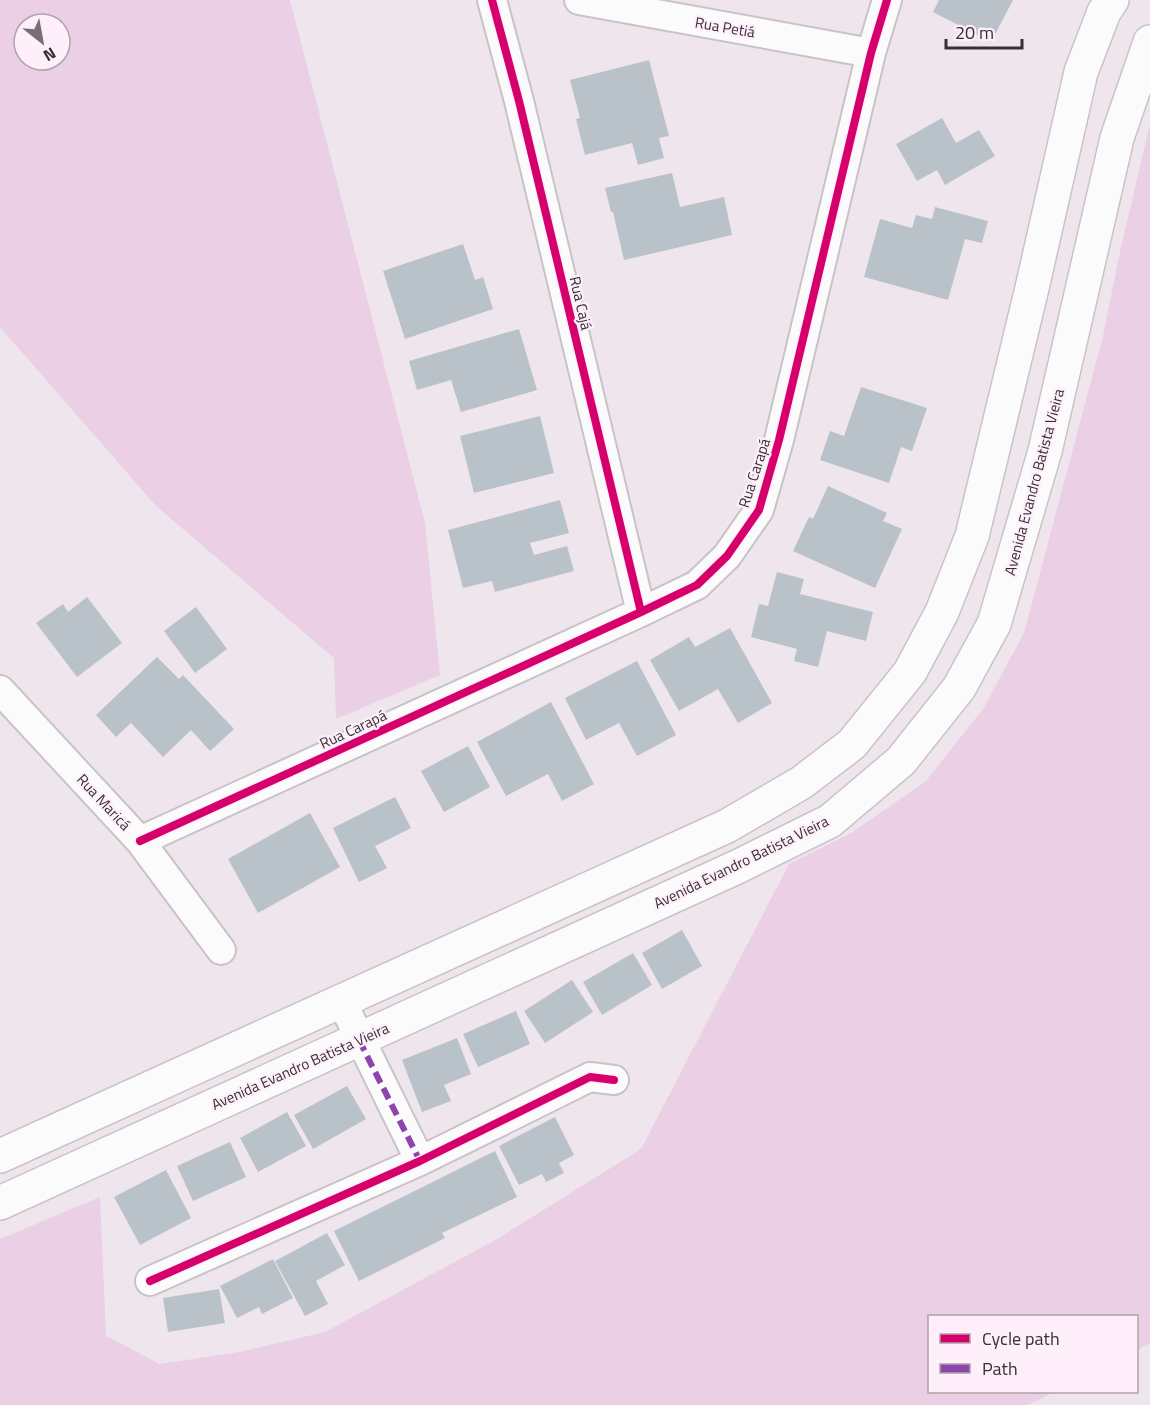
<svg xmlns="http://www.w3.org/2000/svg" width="1150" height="1405" font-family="'Titillium Web',sans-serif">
<rect width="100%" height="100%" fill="#eee6ec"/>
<path fill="#ebcfe5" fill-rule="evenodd" d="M0 0H290L425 523 440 675 336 719 334 658 156 506 0 327ZM24 24H60V60H24Z
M1150 124V1343L1137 1350 1136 1316H930V1392H1054L1028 1405H0V1239L100 1197 106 1336 160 1364 239 1352 325 1332 499 1238 641 1149 789 864 853 832 926 781 983 709 1024 633 1103 336 1121 247Z"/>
<path fill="#b9c2c8" d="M939 0H1013L991 42 933 12Z
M649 60 669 136 659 138 664 158 638 165 632 143 585 155 576 119 580 118 570 80Z
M942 118 956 143 979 130 995 156 945 185 937 170 917 181 896 144Z
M672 173 680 207 724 197 732 235 624 260 613 212H611L605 188Z
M935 207 988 221 982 243 965 239 948 300 864 277 880 219 912 228 916 215 932 219Z
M463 244 475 280 483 277 493 309 405 339 383 271Z
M519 329 537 390 461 412 451 380 417 390 409 361Z
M861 387 927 408 912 451 901 447 889 483 820 460 830 431 844 436Z
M540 416 554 473 474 493 460 436Z
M828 486 887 513 883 521 902 529 875 588 793 551 809 517 813 519Z
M560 500 569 533 530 543 534 555 567 546 574 571 495 592 492 581 463 588 448 530Z
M777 572 804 579 800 594 873 612 866 641 827 631 818 667 794 661 797 649 751 637 759 604 768 606Z
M87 597 122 643 77 677 36 623 63 604 68 612Z
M196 607 227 649 195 673 164 631Z
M730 628 772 703 738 723 718 689 679 711 650 660 689 637 695 647Z
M157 657 179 679 183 675 234 729 210 751 191 730 163 757 131 723 116 737 96 715Z
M637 661 676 735 637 756 619 723 586 740 565 698Z
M551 702 594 784 562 801 548 774 506 796 477 742Z
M468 746 490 787 444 812 421 771Z
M395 797 411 828 375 846 387 868 359 882 333 828Z
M310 813 340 867 258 913 228 859Z
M682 930 702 966 662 989 642 953Z
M633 953 652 985 602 1015 583 982Z
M572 980 593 1012 545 1043 524 1011Z
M516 1011 530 1044 478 1067 463 1034Z
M457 1038 471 1074 444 1085 451 1101 422 1112 402 1060Z
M347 1086 366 1119 313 1149 294 1115Z
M287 1112 306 1146 258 1172 240 1138Z
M555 1117 574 1155 559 1163 564 1173 546 1182 542 1174 519 1185 499 1146Z
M230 1142 246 1177 193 1201 177 1166Z
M495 1151 517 1197 442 1233 445 1238 359 1281 334 1231Z
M166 1170 191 1218 140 1245 114 1197Z
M327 1233 345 1265 316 1281 328 1304 305 1316 275 1261Z
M273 1259 293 1298 262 1314 259 1307 237 1318 220 1286Z
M219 1289 225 1323 168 1332 163 1298Z"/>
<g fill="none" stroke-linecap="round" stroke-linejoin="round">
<g stroke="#c9c3c7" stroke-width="32">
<path id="street" d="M492 0 519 101 641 612
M579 0 871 53
M0 690 140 841 221 950
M140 841 641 612 697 585 727 556 759 510 779 440 871 53 887 0
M341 1000 420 1161
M150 1281 420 1161 590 1077 614 1080"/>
</g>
<g stroke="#c9c3c7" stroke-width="36">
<path id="secondary" d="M0 1156 727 826 801 783 852 744 910 672 942 612 972 536 1032 288 1081 72 1104 12 1112 0
M0 1203 737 867 830 821 901 761 959 688 994 624 1045 451 1117 138 1150 42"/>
</g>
<use href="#street" stroke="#fcfbfc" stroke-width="28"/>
<use href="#secondary" stroke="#fcfbfc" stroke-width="33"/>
<path stroke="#8e44ad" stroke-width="6" stroke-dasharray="12 6" stroke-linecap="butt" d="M359 1040 420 1161"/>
<g stroke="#feeffa" stroke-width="11">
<path id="cycleway" d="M492 0 519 101 641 612
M140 841 641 612 697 585 727 556 759 510 779 440 871 53 887 0
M150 1281 420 1161 590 1077 614 1080"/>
</g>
<use href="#cycleway" stroke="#d6006c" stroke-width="8"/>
</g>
<g text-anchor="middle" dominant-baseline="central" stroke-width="4.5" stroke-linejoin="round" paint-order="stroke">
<g font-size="15" fill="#353034" stroke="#feeffa">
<text transform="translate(725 27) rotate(10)">Rua Petiá</text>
<text transform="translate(581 303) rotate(77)">Rua Cajá</text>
<text transform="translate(754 473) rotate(-72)">Rua Carapá</text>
<text transform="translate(1034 482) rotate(-75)">Avenida Evandro Batista Vieira</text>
<text transform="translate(353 729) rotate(-25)">Rua Carapá</text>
<text transform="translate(104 802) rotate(47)">Rua Maricá</text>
<text transform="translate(741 862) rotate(-26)">Avenida Evandro Batista Vieira</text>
<text transform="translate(300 1066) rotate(-24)">Avenida Evandro Batista Vieira</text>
</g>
</g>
<rect x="928" y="1315" width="210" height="78" fill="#feeffa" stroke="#aea3ab" stroke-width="1.5"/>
<rect x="940" y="1334" width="30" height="9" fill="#d6006c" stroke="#aea3ab" stroke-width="1.5"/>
<text x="982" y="1345" font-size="18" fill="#353034">Cycle path</text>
<rect x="940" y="1364" width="30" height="9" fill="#8e44ad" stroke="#aea3ab" stroke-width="1.5"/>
<text x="982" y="1375" font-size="18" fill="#353034">Path</text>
<g transform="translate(42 42) rotate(149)"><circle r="28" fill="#feeffa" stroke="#aea3ab" stroke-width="1.5"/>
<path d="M0-4.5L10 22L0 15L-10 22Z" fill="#767074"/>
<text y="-9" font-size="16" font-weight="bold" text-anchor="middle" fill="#353034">N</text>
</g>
<path d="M946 39v9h76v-9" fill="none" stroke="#353034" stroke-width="3"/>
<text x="955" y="39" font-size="18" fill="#353034" stroke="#feeffa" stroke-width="4.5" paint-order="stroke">20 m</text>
</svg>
